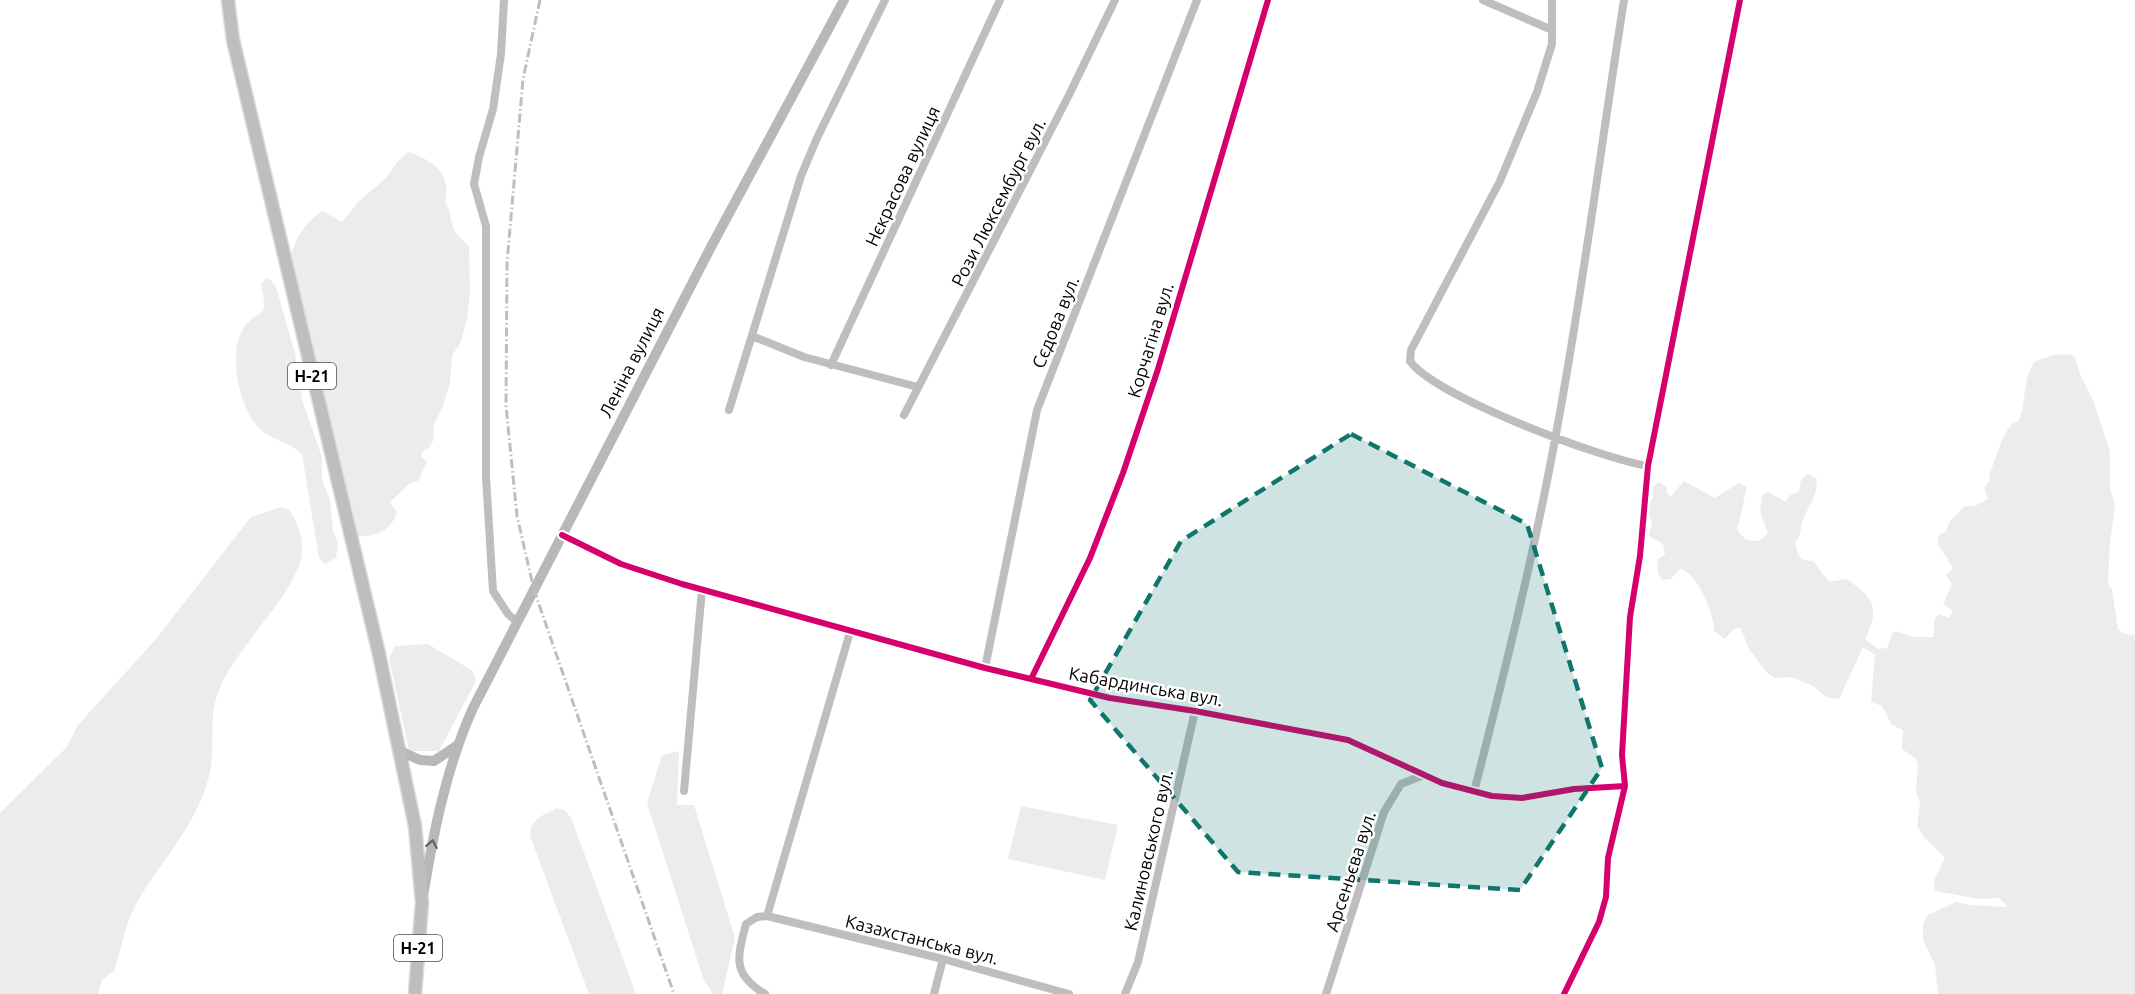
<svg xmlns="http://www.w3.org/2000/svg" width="2135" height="994" font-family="Ubuntu,sans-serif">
<rect width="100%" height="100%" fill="#fff"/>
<path fill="#ececec" d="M408 152C433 160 452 173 445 202 452 211 449 221 455 231 458 237 465 242 469 246L470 291 467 320 460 344 452 355 450 383 442 409 434 424 433 441 429 448 422 452 421 457 427 462 418 481 410 483 390 502 397 512C392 531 372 539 355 535L289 261C295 239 303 225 322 211L342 222 359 201 386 178 397 162Z
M266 278 271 280 277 290 295 354 302 400 322 457V480L330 499 333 531 338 543 336 558 325 564 319 558 302 454C290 443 275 441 262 431 240 412 227 355 243 329 258 305 270 325 261 284Z
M2069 354 2075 357 2080 374 2093 400 2110 452V488L2115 506 2110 541 2108 584 2112 589 2118 629 2125 634 2135 635V994H1938L1935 965 1923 940V923L1928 915 1956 902 1971 905 2008 907 1999 898 1980 899 1935 891 1934 880 1945 858 1924 837 1917 826 1920 803 1916 791 1918 764 1915 758 1902 749 1903 730 1892 725 1882 706 1871 702 1875 655 1863 647 1839 699 1826 697 1813 686 1791 677 1775 678 1767 673 1749 649 1740 627 1734 629 1725 639 1714 631C1715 616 1697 571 1680 569L1671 579 1662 580 1658 573 1657 560 1665 554 1663 544 1649 536 1652 522 1646 509 1653 497V488L1658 482 1667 487V493L1671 496 1684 481 1715 498 1739 483 1747 487 1737 530 1746 540 1759 541 1768 533 1760 512 1762 495 1768 492 1786 502 1790 495 1799 492 1801 480 1808 474 1817 479C1817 498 1809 504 1803 520 1800 528 1802 535 1795 542 1798 555 1799 561 1813 561L1829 582 1847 579C1873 598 1881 607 1865 639L1878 649 1887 648 1892 634 1896 631 1913 637H1933C1937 628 1929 625 1939 614L1949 618 1953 611 1943 604 1952 584 1946 575 1953 568 1938 544V536L1946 531 1950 521 1965 506H1975L1988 499 1984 488 1990 480 1989 475C1997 457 2000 436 2014 422H2018C2027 403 2022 380 2034 362L2053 355Z
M281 507 290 511C297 523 303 536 302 550 301 593 226 653 215 703 209 728 216 754 208 780 195 828 158 864 135 906 124 927 122 949 114 971L102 980 98 994H0V813L66 748 78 725 156 639 251 517Z
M428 644 473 671 476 681 439 751H409L389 658 395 646Z
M679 751 677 805H694L735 938 722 994H713L703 978 647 803 662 755Z
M1021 806 1118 825 1105 880 1008 859Z
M557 808 566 811 572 820 636 994H589L530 836 531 826 539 817Z"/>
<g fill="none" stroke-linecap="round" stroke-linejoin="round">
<g stroke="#dbdbdb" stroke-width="15">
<path id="primary" d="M228 0 233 40 379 654 415 826 422 902 415 994"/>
</g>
<path stroke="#bebebe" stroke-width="8" d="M504 0 501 54 493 109 479 157 474 184 486 226V477L493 591 508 614 516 621
M1483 0 1552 30
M1552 0V44L1537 92 1500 181 1411 350 1410 361C1434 396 1602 459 1648 466
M752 336 804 357 918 387
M831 365 1000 0
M729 410 801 176 817 138 885 0
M904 415 1069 95 1115 0
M562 535 621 564 682 584 985 668 1110 698 1195 711 1348 740 1442 783 1492 796 1522 798 1574 789 1625 786
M985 668 1037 410 1197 0
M1032 677 1090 558 1123 473 1158 369 1268 0
M684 791 702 589
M1474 792C1504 674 1534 555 1556 434 1583 290 1601 145 1624 0
M767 916 943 959 1069 994
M765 994C732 974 737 958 746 924L757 917 767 916 850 632
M934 994 943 959
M1125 994 1138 962 1195 711
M1326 994 1384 812 1401 784 1424 775
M1564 994 1599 922 1606 897 1608 858 1625 786 1622 755 1630 617 1640 556 1648 466 1740 0"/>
<path stroke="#b8b8b8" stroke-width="10" d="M400 751 420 760 434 761 458 745
M424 891C434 829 447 766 473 708L712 245 844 0"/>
<use href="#primary" stroke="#bebebe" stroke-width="12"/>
<path stroke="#bebebe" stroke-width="3" stroke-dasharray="9 3 1.5 3" stroke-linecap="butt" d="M540 0 523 79 507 263 506 406 517 516 534 590 674 994"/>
<g stroke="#fff" stroke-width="10">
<path id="cycleway" d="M562 535 621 564 682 584 985 668 1110 698 1195 711 1348 740 1442 783 1492 796 1522 798 1574 789 1625 786
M1032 677 1090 558 1123 473 1158 369 1268 0
M1564 994 1599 922 1606 897 1608 858 1625 786 1622 755 1630 617 1640 556 1648 466 1740 0"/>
</g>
<use href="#cycleway" stroke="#d6006c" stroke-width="6"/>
</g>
<defs><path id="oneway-chevron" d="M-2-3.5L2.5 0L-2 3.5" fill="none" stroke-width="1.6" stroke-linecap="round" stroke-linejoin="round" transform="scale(1.5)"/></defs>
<use stroke="#656565" href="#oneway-chevron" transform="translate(432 844) rotate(-79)"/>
<path fill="#0f766e" fill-opacity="0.2" stroke="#0f766e" stroke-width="4.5" stroke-dasharray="12 8" stroke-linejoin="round" d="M1351 434 1527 524 1602 768 1520 890 1238 872 1090 700 1181 541Z"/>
<g text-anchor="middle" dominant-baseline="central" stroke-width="5" stroke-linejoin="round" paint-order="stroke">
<g fill="#fff" stroke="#4c4c4c" stroke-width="1.5">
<rect x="288" y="363" width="48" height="26" rx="4.5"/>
<rect x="394" y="935" width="48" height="26" rx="4.5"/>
</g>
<g font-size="16" font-weight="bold" fill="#000">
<text x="312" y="376">Н-21</text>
<text x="418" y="948">Н-21</text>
</g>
<g font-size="18" fill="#000" stroke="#fff">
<text transform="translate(902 176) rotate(-65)">Нєкрасова вулиця</text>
<text transform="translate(998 202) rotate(-63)">Рози Люксембург вул.</text>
<text transform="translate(1055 322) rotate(-68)">Сєдова вул.</text>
<text transform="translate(1150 340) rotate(-73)">Корчагіна вул.</text>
<text transform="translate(631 362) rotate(-63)">Леніна вулиця</text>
<text transform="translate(1146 686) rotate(10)">Кабардинська вул.</text>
<text transform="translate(1148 850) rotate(-77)">Калиновського вул.</text>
<text transform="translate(1350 871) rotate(-72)">Арсеньєва вул.</text>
<text transform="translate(922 939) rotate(14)">Казахстанська вул.</text>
</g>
</g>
</svg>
